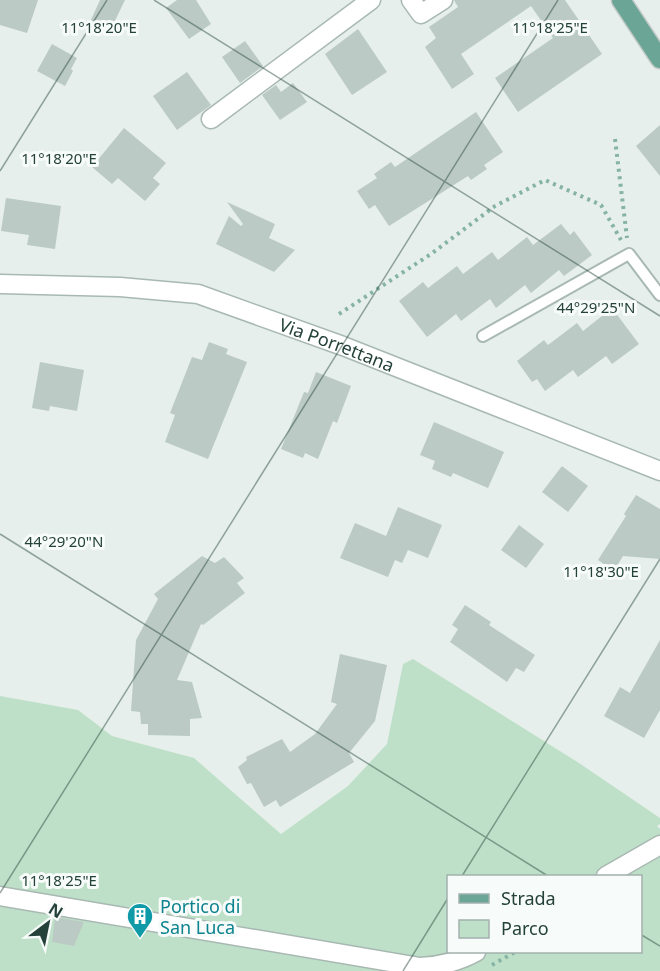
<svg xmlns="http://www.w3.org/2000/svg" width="660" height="971" font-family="'Noto Sans',sans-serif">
<rect width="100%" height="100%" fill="#e6efeb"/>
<path fill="#bfe0c8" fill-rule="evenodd" d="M413 659 579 763 660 818V824L657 826 660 829V971H0V696L78 710 112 736 194 758 281 834 348 786 387 744 403 664ZM448 876H640V952H448Z"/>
<path fill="#bbcac4" d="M0 0H38L27 33 0 25Z
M100 0H125L110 31 90 22Z
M177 0H196L211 24 189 39 166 8Z
M454 0H565L602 54 518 112 495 78 553 38 531 6 461 54 474 74 452 89 425 47 436 38 429 27 458 7Z
M358 29 387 72 352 95 325 54Z
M245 41 263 66 240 83 222 57Z
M52 44 77 58 71 69 73 71 65 86 37 71Z
M187 72 211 105 177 130 153 96Z
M293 83 307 102 280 120 262 95 276 85 281 92Z
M476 112 503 152 484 165 487 169 471 180 468 176 389 226 375 205 369 209 357 191 377 178 374 174 391 162 395 167Z
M660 125V176L636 146Z
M124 128 166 163 153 178 160 184 145 201 118 178 112 184 92 167Z
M6 198 61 206 55 249 27 245 29 235 1 231Z
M227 202 275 224 269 238 295 250 274 272 216 244 229 216 241 226 243 224Z
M561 224 570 235 574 231 592 255 564 276 559 270 531 293 525 285 496 308 490 299 461 321 456 314 427 337 399 301 423 282 428 288 457 266 463 274 492 252 498 260 527 237 533 245Z
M612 308 639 344 612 364 606 356 578 377 573 370 545 391 537 379 532 382 517 361 544 340 548 345 577 323 583 331Z
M209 342 228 349 226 354 247 362 208 459 165 442 175 415 170 413 192 357 202 360Z
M40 362 84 370 77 411 50 406 49 411 32 408Z
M316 372 351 386 337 423 333 421 318 459 305 453 303 458 281 449 304 392 308 393Z
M434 422 504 452 488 488 453 473 451 477 432 469 435 461 420 455Z
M562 466 588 486 568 512 542 492Z
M636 495 660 509V559L623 556 614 571 598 560 626 516 624 514Z
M398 507 442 525 428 558 408 550 402 563 395 560 388 577 340 558 355 523 386 536Z
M519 525 544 544 526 568 501 550Z
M202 556 215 563 224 557 244 578 237 583 245 593 203 625 201 624 177 680 192 682 202 718 190 719V736L148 735V724H141L140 712 131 711 136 640 158 599 154 594Z
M465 605 491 622 489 625 535 655 524 672 516 668 507 682 450 642 458 629 452 625Z
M660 640V710L644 738 604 716 620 687 630 693Z
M340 654 387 665 375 721 349 753 354 762 280 807 276 800 264 807 251 783 247 784 238 767 247 760 246 757 282 739 290 752 315 734 337 704 331 702Z
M55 917 84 922 74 946 52 942Z"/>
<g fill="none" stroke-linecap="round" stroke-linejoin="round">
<g stroke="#a8b8b2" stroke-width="14">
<path id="lane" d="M483 336 629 254 660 295"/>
</g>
<g stroke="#a8b8b2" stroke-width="21">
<g id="street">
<path d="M411 0 421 14 443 0"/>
<path d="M211 119 371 0"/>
<path id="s1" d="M0 284 120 287 198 294 343 346 660 471"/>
<path d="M606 876 660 845"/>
<path d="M0 896 420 967C441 966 458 962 476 952"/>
</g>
</g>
<g stroke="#c2cac8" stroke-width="21">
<path id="primary" d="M621 0 660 59"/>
</g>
<path stroke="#86b3a5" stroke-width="4" stroke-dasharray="3 4.5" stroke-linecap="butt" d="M615 139 627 238
M339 314 431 254 495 206 545 180 601 205 621 240
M492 965 515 952"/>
<use href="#lane" stroke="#fff" stroke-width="10"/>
<use href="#street" stroke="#fff" stroke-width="18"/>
<use href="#primary" stroke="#6aa596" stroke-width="18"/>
</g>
<path fill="none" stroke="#24423a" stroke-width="1.5" stroke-opacity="0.45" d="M154 0 660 316M0 171 107 0M0 534 548 876M462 876 660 559M0 893 558 0M640 934 660 946M403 971 448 898"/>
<defs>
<g id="building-pin" transform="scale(1.35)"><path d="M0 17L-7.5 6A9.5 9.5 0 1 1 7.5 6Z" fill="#0f9aa8" stroke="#f7fbf9"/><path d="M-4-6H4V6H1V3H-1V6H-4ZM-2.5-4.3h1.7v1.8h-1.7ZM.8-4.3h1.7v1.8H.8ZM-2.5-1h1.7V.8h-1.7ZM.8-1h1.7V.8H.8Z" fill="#fff"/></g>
</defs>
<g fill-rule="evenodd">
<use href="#building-pin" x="140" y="916"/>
</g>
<g text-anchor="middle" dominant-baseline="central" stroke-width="6" stroke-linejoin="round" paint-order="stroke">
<g font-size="18" fill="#24423a" stroke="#f7fbf9">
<text stroke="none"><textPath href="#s1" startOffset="346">Via Porrettana</textPath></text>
</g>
<g font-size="18" fill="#0d838f" stroke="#f7fbf9" text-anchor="start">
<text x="160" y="906">Portico di<tspan x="160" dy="21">San Luca</tspan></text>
</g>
</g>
<g font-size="15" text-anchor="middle" fill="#24423a" stroke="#f7fbf9" stroke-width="6" stroke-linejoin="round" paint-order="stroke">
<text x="99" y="33">11°18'20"E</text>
<text x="550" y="33">11°18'25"E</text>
<text x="59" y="164">11°18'20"E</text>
<text x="596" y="313">44°29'25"N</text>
<text x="64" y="547">44°29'20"N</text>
<text x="601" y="577">11°18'30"E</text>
<text x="59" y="886">11°18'25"E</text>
</g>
<rect x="447" y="875" width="195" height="78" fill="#f7fbf9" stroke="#a3b1ad" stroke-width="1.5"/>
<rect x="459" y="894" width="30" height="9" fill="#6aa596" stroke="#a3b1ad" stroke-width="1.5"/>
<text x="501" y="905" font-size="18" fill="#24423a">Strada</text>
<rect x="459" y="920" width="30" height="18" fill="#bfe0c8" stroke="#a3b1ad" stroke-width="1.5"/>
<text x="501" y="935" font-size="18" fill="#24423a">Parco</text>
<g transform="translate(48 923) rotate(32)" stroke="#f7fbf9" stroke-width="4.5" paint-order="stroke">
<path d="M0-4.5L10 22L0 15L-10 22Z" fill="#24423a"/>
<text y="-9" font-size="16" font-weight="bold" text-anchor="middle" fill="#24423a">N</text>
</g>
</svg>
